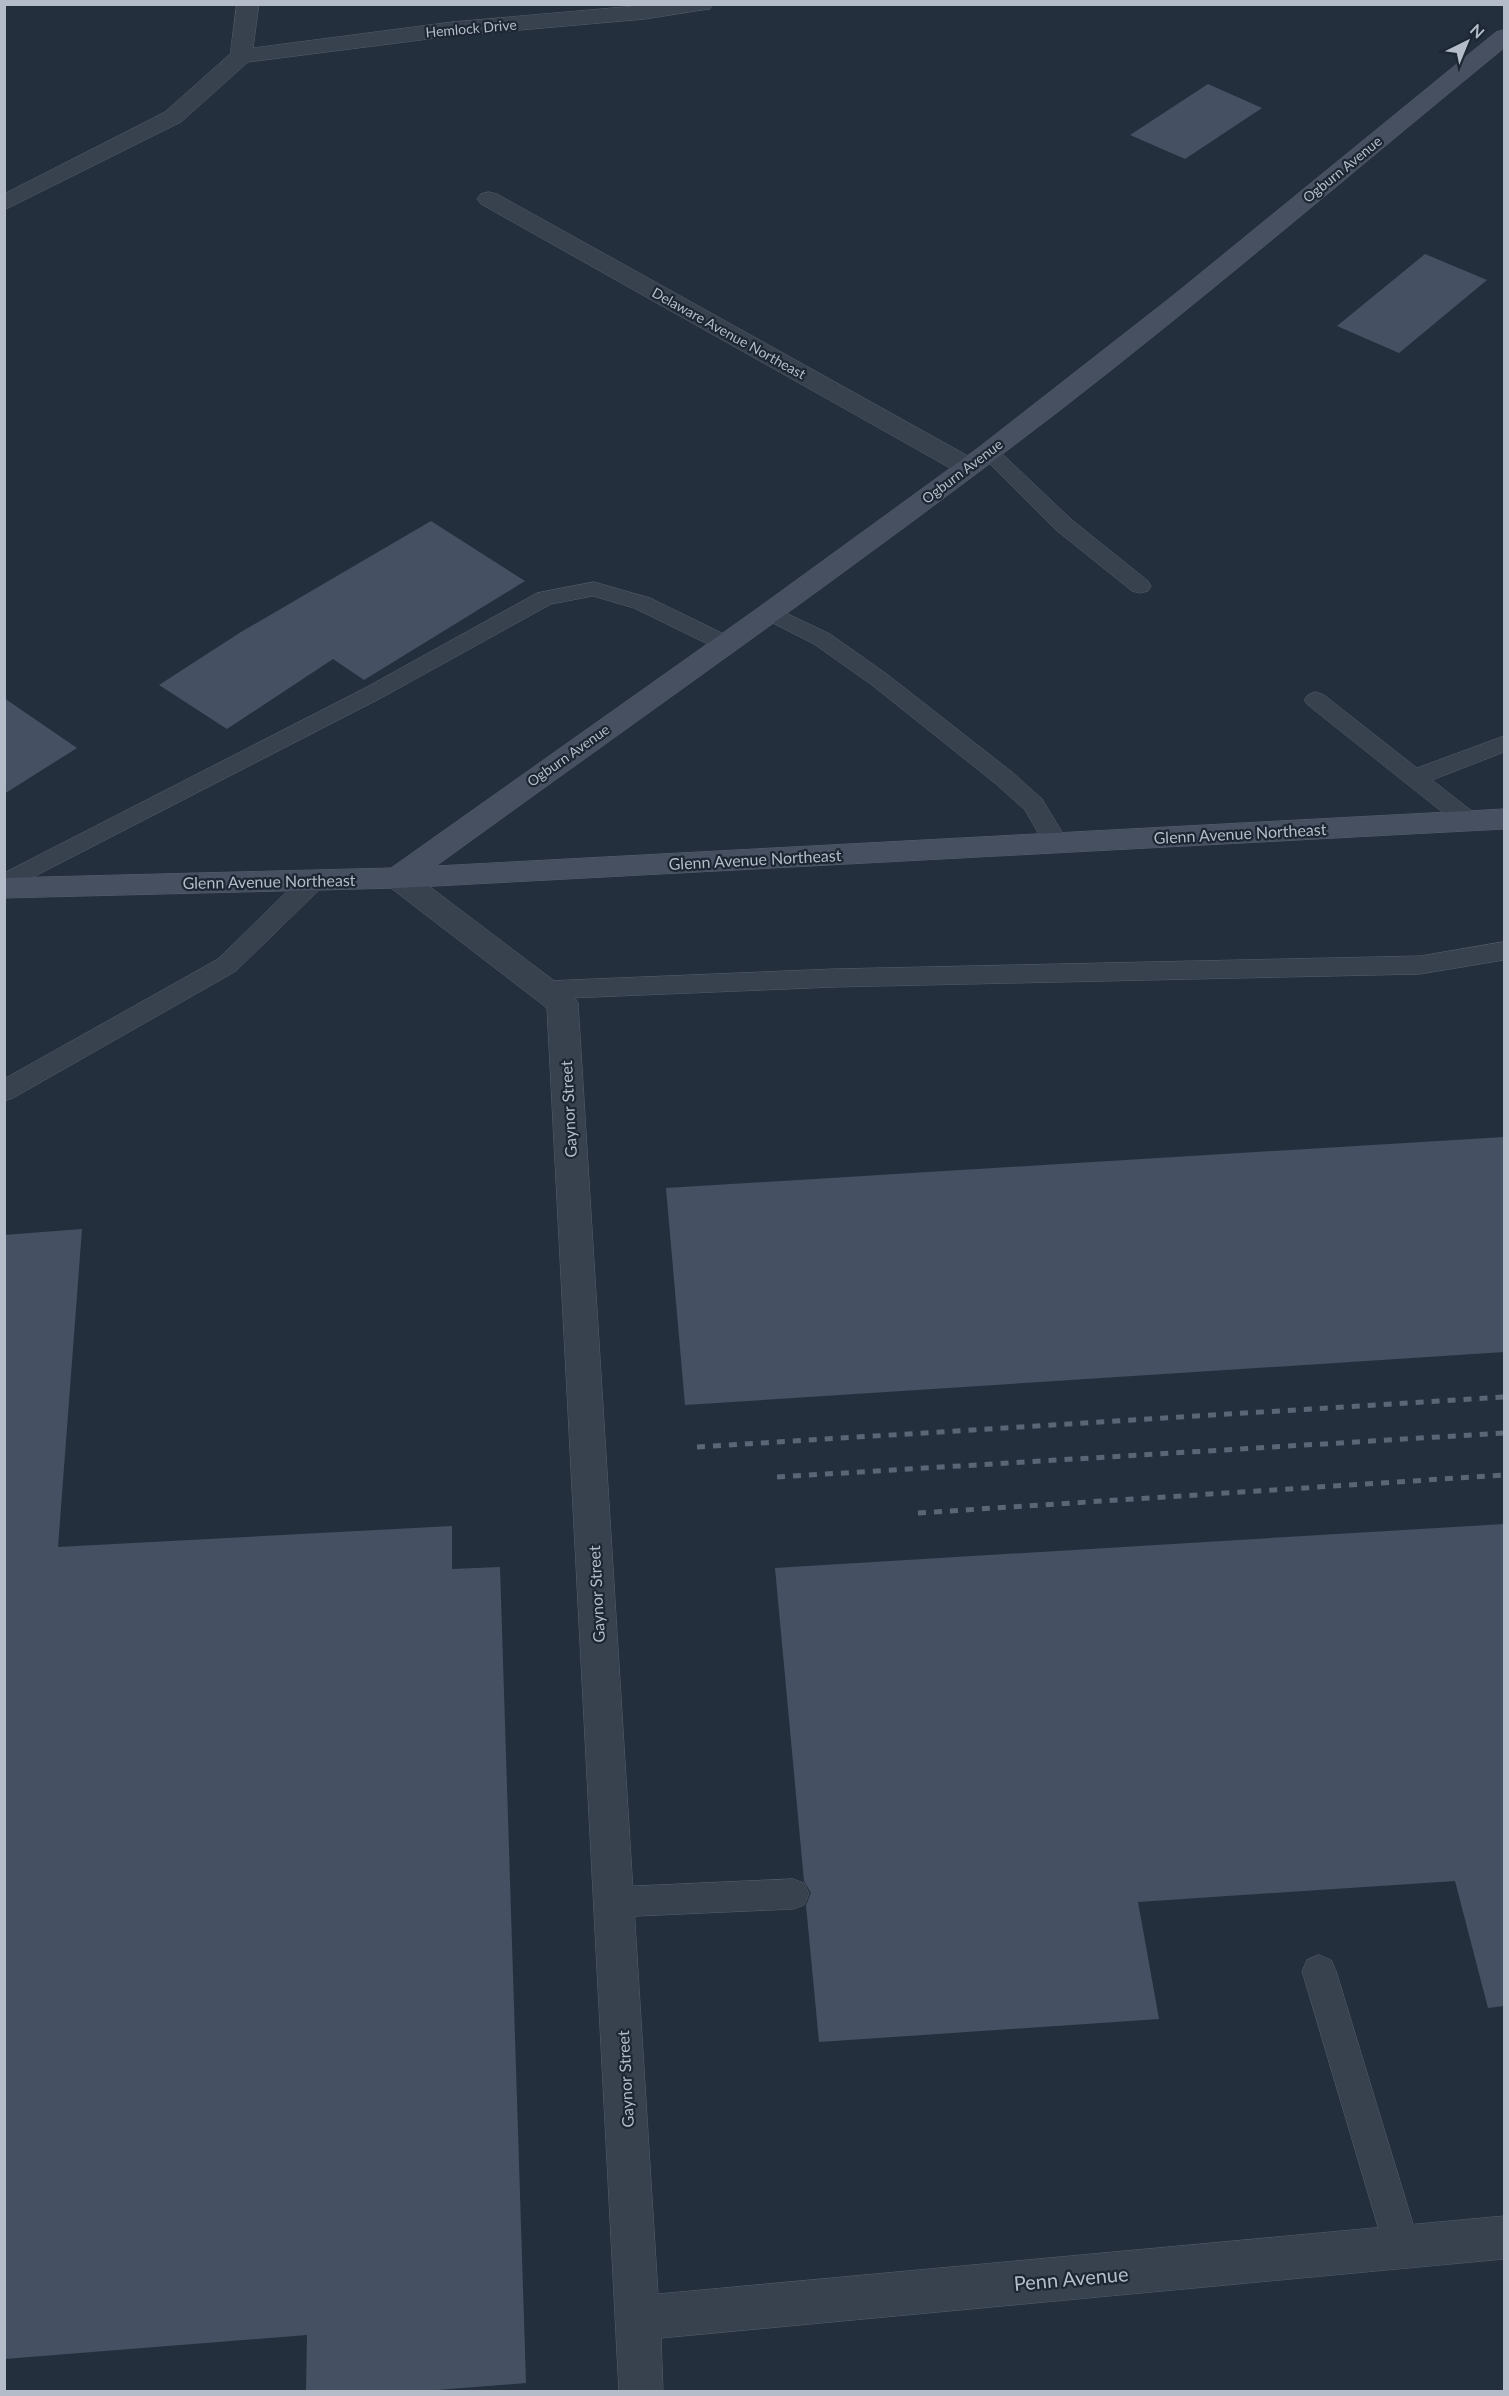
<svg xmlns="http://www.w3.org/2000/svg" width="1509" height="2396" font-family="Lato,sans-serif">
<rect width="100%" height="100%" fill="#242f3e"/>
<path fill="#455162" d="M1208 84 1262 108 1185 159 1130 135Z
M1425 254 1487 280 1399 353 1337 326Z
M431 521 525 581 364 680 333 659 227 729 159 685 241 632Z
M4 698 77 748 4 794Z
M1504 1137V1352L685 1405 666 1188Z
M82 1229 58 1547 452 1526V1569L500 1567 526 2383 424 2391H306L307 2335 4 2359V1235Z
M1504 1524V2006L1488 2008 1455 1881 1138 1902 1159 2019 819 2042 806 1905 811 1893 804 1881 775 1568Z"/>
<g fill="none" stroke-linecap="round" stroke-linejoin="round">
<g stroke="#565f6c" stroke-width="1">
<path id="lane" d="M989 446 996 448 1072 520 1148 581 1151 586 1148 591 1140 593 1132 591 1056 530 978 452 982 448Z
M594 582 650 598 734 639 737 644 734 649 726 651 718 649 634 608 593 596 551 604 381 698 4 892V873L365 688 537 593Z
M771 606 830 634 888 675 1012 772 1042 799 1068 842 1065 848 1056 850 1047 848 1025 810 996 784 872 685 814 644 763 618 760 613 763 608Z
M1316 692 1324 695 1417 768 1504 736V752L1432 780 1477 815 1481 821 1477 827 1469 829 1461 827 1308 705 1304 700 1308 695Z
M314 871 323 874 326 880 323 886 236 971 13 1098 4 1101V1079L218 959 305 874Z
M1504 942V960L1420 974 834 987 546 999 537 996 533 990 537 984 546 981 834 969 1420 956Z
M793 1879 804 1883 809 1894 804 1905 793 1909 615 1917 603 1913 599 1902 603 1891 615 1887Z
M1319 1955 1331 1960 1336 1971 1420 2247 1414 2259 1402 2265 1390 2259 1384 2247 1302 1971 1307 1960Z"/>
</g>
<g stroke="#565f6c" stroke-width="1">
<path id="street" d="M237 4H259L253 48 452 22 658 4H712L710 9 702 10 645 19 452 36 248 62 181 122 4 210V194L165 112 230 54Z
M489 192 497 194 977 461 981 467 977 473 968 475 959 473 481 204 477 199 481 194Z
M398 868 409 871 573 995 578 1003 658 2294 1504 2216V2259L661 2338 663 2392H619L547 1008 387 885 383 878 387 871Z"/>
</g>
<g stroke="#565f6c" stroke-width="1">
<path id="secondary" d="M1504 30V48C1356 169 1210 294 1059 411 855 568 644 715 436 866L1504 809V829L398 888 4 898V878L391 868 758 608 978 448 1175 294 1496 32Z"/>
</g>
<use href="#lane" fill="#38414e" fill-rule="evenodd"/>
<use href="#street" fill="#38414e" fill-rule="evenodd"/>
<use href="#secondary" fill="#465061" fill-rule="evenodd"/>
<path stroke="#5a6575" stroke-width="5" stroke-dasharray="8 8" stroke-linecap="butt" d="M697 1447 1504 1397
M777 1477 1504 1433
M918 1513 1504 1475"/>
</g>
<g text-anchor="middle" dominant-baseline="central" stroke-width="4.5" stroke-linejoin="round" paint-order="stroke">
<g font-size="14" fill="#b4bcc9" stroke="#1d2633">
<text transform="translate(471 28) rotate(-5)">Hemlock Drive</text>
<text transform="translate(1342 169) rotate(-39)">Ogburn Avenue</text>
<text transform="translate(729 333) rotate(29)">Delaware Avenue Northeast</text>
<text transform="translate(962 471) rotate(-37)">Ogburn Avenue</text>
<text transform="translate(568 755) rotate(-35)">Ogburn Avenue</text>
</g>
<g font-size="16" fill="#b4bcc9" stroke="#1d2633">
<text transform="translate(1240 833) rotate(-3)">Glenn Avenue Northeast</text>
<text transform="translate(755 859) rotate(-3)">Glenn Avenue Northeast</text>
<text transform="translate(269 881) rotate(-1)">Glenn Avenue Northeast</text>
<text transform="translate(568 1109) rotate(-93)">Gaynor Street</text>
<text transform="translate(596 1594) rotate(-93)">Gaynor Street</text>
<text transform="translate(625 2079) rotate(-93)">Gaynor Street</text>
</g>
<g font-size="20" fill="#b4bcc9" stroke="#1d2633">
<text transform="translate(1071 2278) rotate(-5)">Penn Avenue</text>
</g>
</g>
<rect width="1509" height="2396" fill="none" stroke="#b4bcc9" stroke-width="12"/>
<g transform="translate(1467 42) rotate(43)" stroke="#1d2633" stroke-width="4.5" paint-order="stroke">
<path d="M0-4.5L10 22L0 15L-10 22Z" fill="#b4bcc9"/>
<text y="-9" font-size="16" font-weight="bold" text-anchor="middle" fill="#b4bcc9">N</text>
</g>
</svg>
